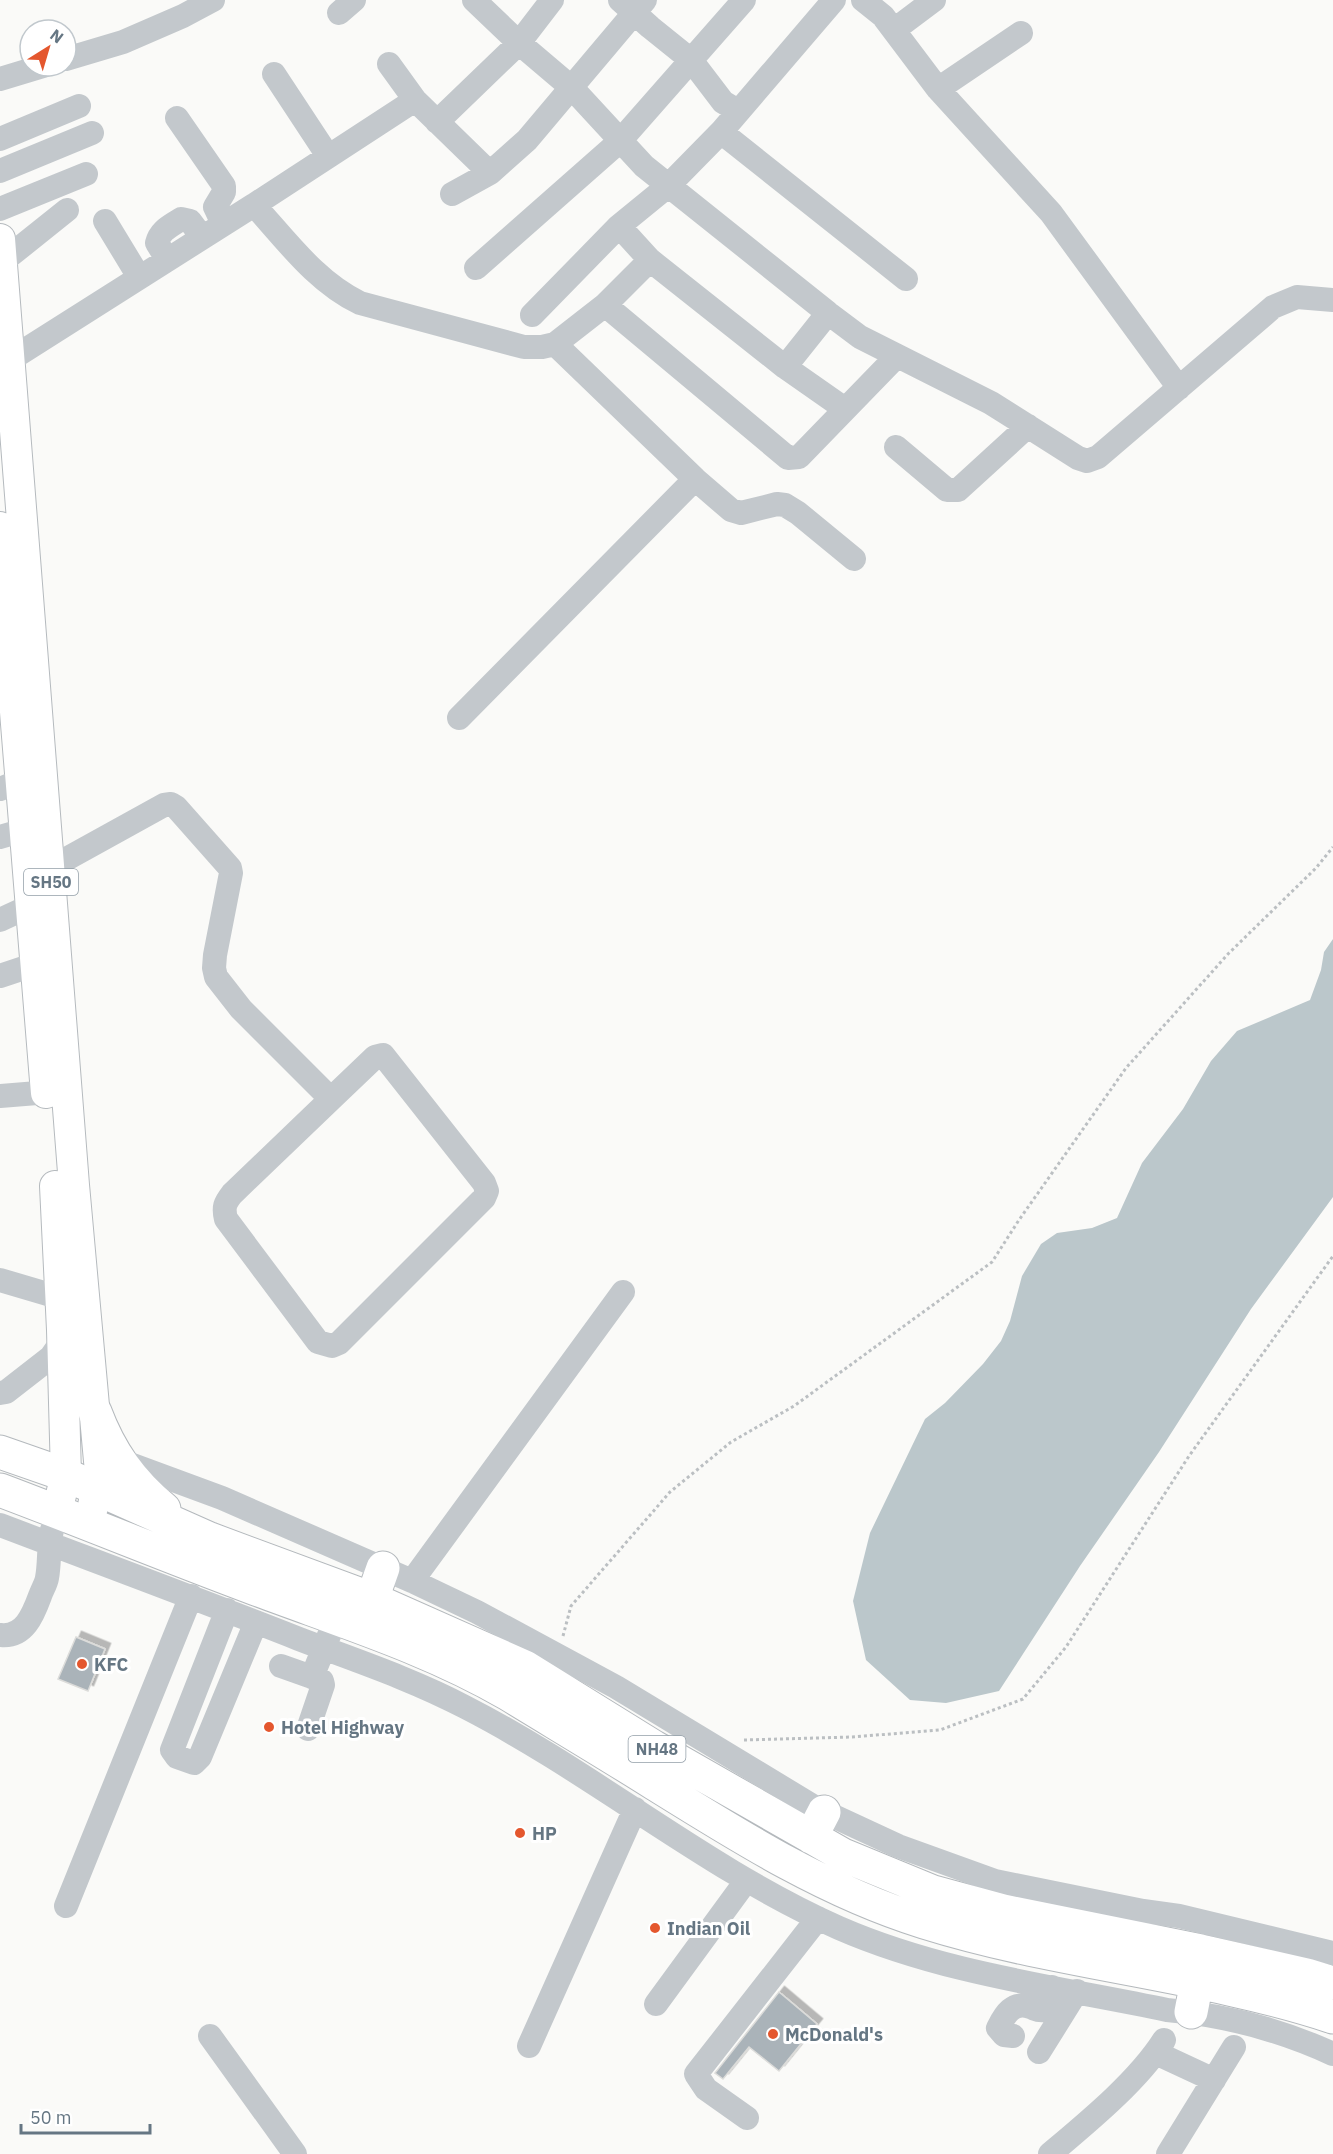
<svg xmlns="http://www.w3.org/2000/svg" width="1333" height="2154" font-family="'IBM Plex Sans',sans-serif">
<defs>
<filter id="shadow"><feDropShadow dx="5.5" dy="-5.5" stdDeviation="0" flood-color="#0004"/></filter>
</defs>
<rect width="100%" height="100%" fill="#fafaf8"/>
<path fill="#bbc7cb" d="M1333 939V1197L1251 1309 1159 1452 1080 1566 999 1691 946 1703 910 1700 866 1660 853 1601 870 1533 925 1419 945 1403 983 1364 1001 1341 1010 1321 1022 1276 1041 1244 1057 1233 1092 1228 1117 1218 1142 1163 1183 1109 1211 1061 1237 1031 1310 1000 1321 970 1324 952Z"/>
<path fill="#aab3b9" stroke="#dcdcda" stroke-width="1.5" filter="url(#shadow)" d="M76 1637 105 1649 88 1691 58 1679Z
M779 1992 817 2024 779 2071 749 2047 723 2079 715 2073Z"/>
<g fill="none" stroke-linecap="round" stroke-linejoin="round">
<g stroke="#b5babe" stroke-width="32">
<path id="major" d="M0 239 74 1185 100 1472 89 1525
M0 527 46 1093
M55 1186 62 1330 66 1475 57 1511"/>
</g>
<g stroke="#b4b9bd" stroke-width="35">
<path id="highway" d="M95 1412C110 1452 131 1482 164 1509
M0 1452 66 1475 210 1539 372 1599 525 1667 654 1747 843 1855 933 1892 1003 1911 1201 1951 1307 1975 1333 1983
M0 1490C85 1522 170 1557 256 1589 341 1621 429 1648 508 1694 557 1724 606 1753 655 1784 740 1837 827 1892 924 1922 1058 1964 1199 1973 1333 2017
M372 1599 383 1568
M811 1837 824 1812
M1191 2012 1197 1981"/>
</g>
<path stroke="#bbbfc2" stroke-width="3" stroke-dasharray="3 3" stroke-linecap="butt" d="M563 1636 571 1606 670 1492 731 1442 794 1406 992 1262 1019 1220 1126 1068 1228 954 1316 868 1333 847
M744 1740 852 1737 940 1730 1023 1699 1066 1647 1189 1456 1333 1256"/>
<path stroke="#c3c8cc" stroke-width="24" d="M474 0 519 43 572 88 644 166 828 313 860 337 991 403 1078 458 1087 461 1098 457 1273 307 1297 297 1333 300
M620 0 650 27 691 60 723 102 738 111
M863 0 883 16 938 89 1051 213 1179 388
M339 13 354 0
M894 30 934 0
M66 59 123 42 183 16 213 0
M389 64 415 100 490 173
M274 74 328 156
M0 79 43 66
M938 89 1021 33
M177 118 224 186V192L215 207 223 224
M437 122 519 43 552 0
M721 132 906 279
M0 139 79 106
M0 171 92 133
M452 194 490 173 527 140 645 0
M254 205 415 100
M0 209 86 174
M105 221 139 277
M619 226 650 260
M167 259 157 243C160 230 171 226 181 219L190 221 202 237
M2 262 67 210
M476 268 620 141 744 0
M605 305 788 458 799 457 897 356
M532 315 619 226 668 186 721 132 834 0
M0 366 254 205C286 240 316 282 360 303L524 347H542L555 344 605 305 650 260 785 367 845 409
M785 367 828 313
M896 447 947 490H958L1028 426
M695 479 731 510 741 513 777 504 785 505 798 513 854 559
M459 718 695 479 555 344
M0 789 20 781
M0 837 24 830
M50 868 164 805 171 804 176 807 230 868 231 873 215 955 214 968 216 977 241 1009 331 1099 232 1194C225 1203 223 1207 226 1219L318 1342 332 1346 339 1343 484 1198 487 1191 484 1183 383 1055 375 1057 331 1099
M0 920 30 906
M0 976 36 964
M0 1096 62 1091
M0 1280 61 1298
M0 1393 6 1392 51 1357 58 1347 62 1332
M119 1460 222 1498 412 1581 477 1612 616 1687 816 1808 898 1846 995 1881 1143 1911 1179 1916 1333 1953
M0 1525C100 1563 200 1600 299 1639 354 1660 412 1679 465 1707 594 1773 706 1869 839 1928 942 1973 1057 1987 1167 2010 1224 2015 1281 2030 1333 2054
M412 1581 623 1292
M227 1610 172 1750 177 1757 194 1763 200 1757 256 1622
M0 1635C24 1638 33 1615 40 1596 42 1590 46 1584 47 1578 50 1562 48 1546 52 1530
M281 1666 312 1677
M308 1729 323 1685 322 1681 312 1677 330 1633
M66 1906 191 1596
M656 2004 746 1881
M210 2036 295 2154
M1013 2036 1004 2035 998 2028C1005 2014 1013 2001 1030 2007 1036 2009 1038 2011 1044 2010L1052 1987
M529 2046 635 1809
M1039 2052 1077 1991
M1156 2053 1214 2080
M747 2118 706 2089 696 2074 818 1918
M1050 2154C1088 2122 1138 2081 1164 2040
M1168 2154 1234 2047"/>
<use href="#major" stroke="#fff" stroke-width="30"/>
<use href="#highway" stroke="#fff" stroke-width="33"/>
</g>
<g fill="#e4572e" stroke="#fff" stroke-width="2">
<circle cx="82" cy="1664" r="6"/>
<circle cx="269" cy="1727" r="6"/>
<circle cx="520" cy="1833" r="6"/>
<circle cx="655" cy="1928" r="6"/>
<circle cx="773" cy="2034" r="6"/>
</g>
<g text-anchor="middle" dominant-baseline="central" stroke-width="6" stroke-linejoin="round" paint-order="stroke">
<g fill="#fff" stroke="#939fa8" stroke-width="1.5">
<rect x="24" y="869" width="54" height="26" rx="4.5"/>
<rect x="628.5" y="1736" width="57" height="26" rx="4.5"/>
</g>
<g font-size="16" font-weight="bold" fill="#657683">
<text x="51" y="882">SH50</text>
<text x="657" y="1749">NH48</text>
</g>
<g font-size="18" font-weight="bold" fill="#657683" stroke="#fff" text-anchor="start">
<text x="94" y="1664">KFC</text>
<text x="281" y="1727">Hotel Highway</text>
<text x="532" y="1833">HP</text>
<text x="667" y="1928">Indian Oil</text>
<text x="785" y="2034">McDonald's</text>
</g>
</g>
<g transform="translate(48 48) rotate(37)"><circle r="28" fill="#ffffff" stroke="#c1c8cd" stroke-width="1.5"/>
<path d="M0-4.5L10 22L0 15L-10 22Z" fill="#e4572e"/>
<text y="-9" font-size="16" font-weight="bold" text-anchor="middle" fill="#657683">N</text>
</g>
<path d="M21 2124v9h129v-9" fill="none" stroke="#657683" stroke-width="3"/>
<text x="30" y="2124" font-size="18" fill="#657683" stroke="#ffffff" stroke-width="4.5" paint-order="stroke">50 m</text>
</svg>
